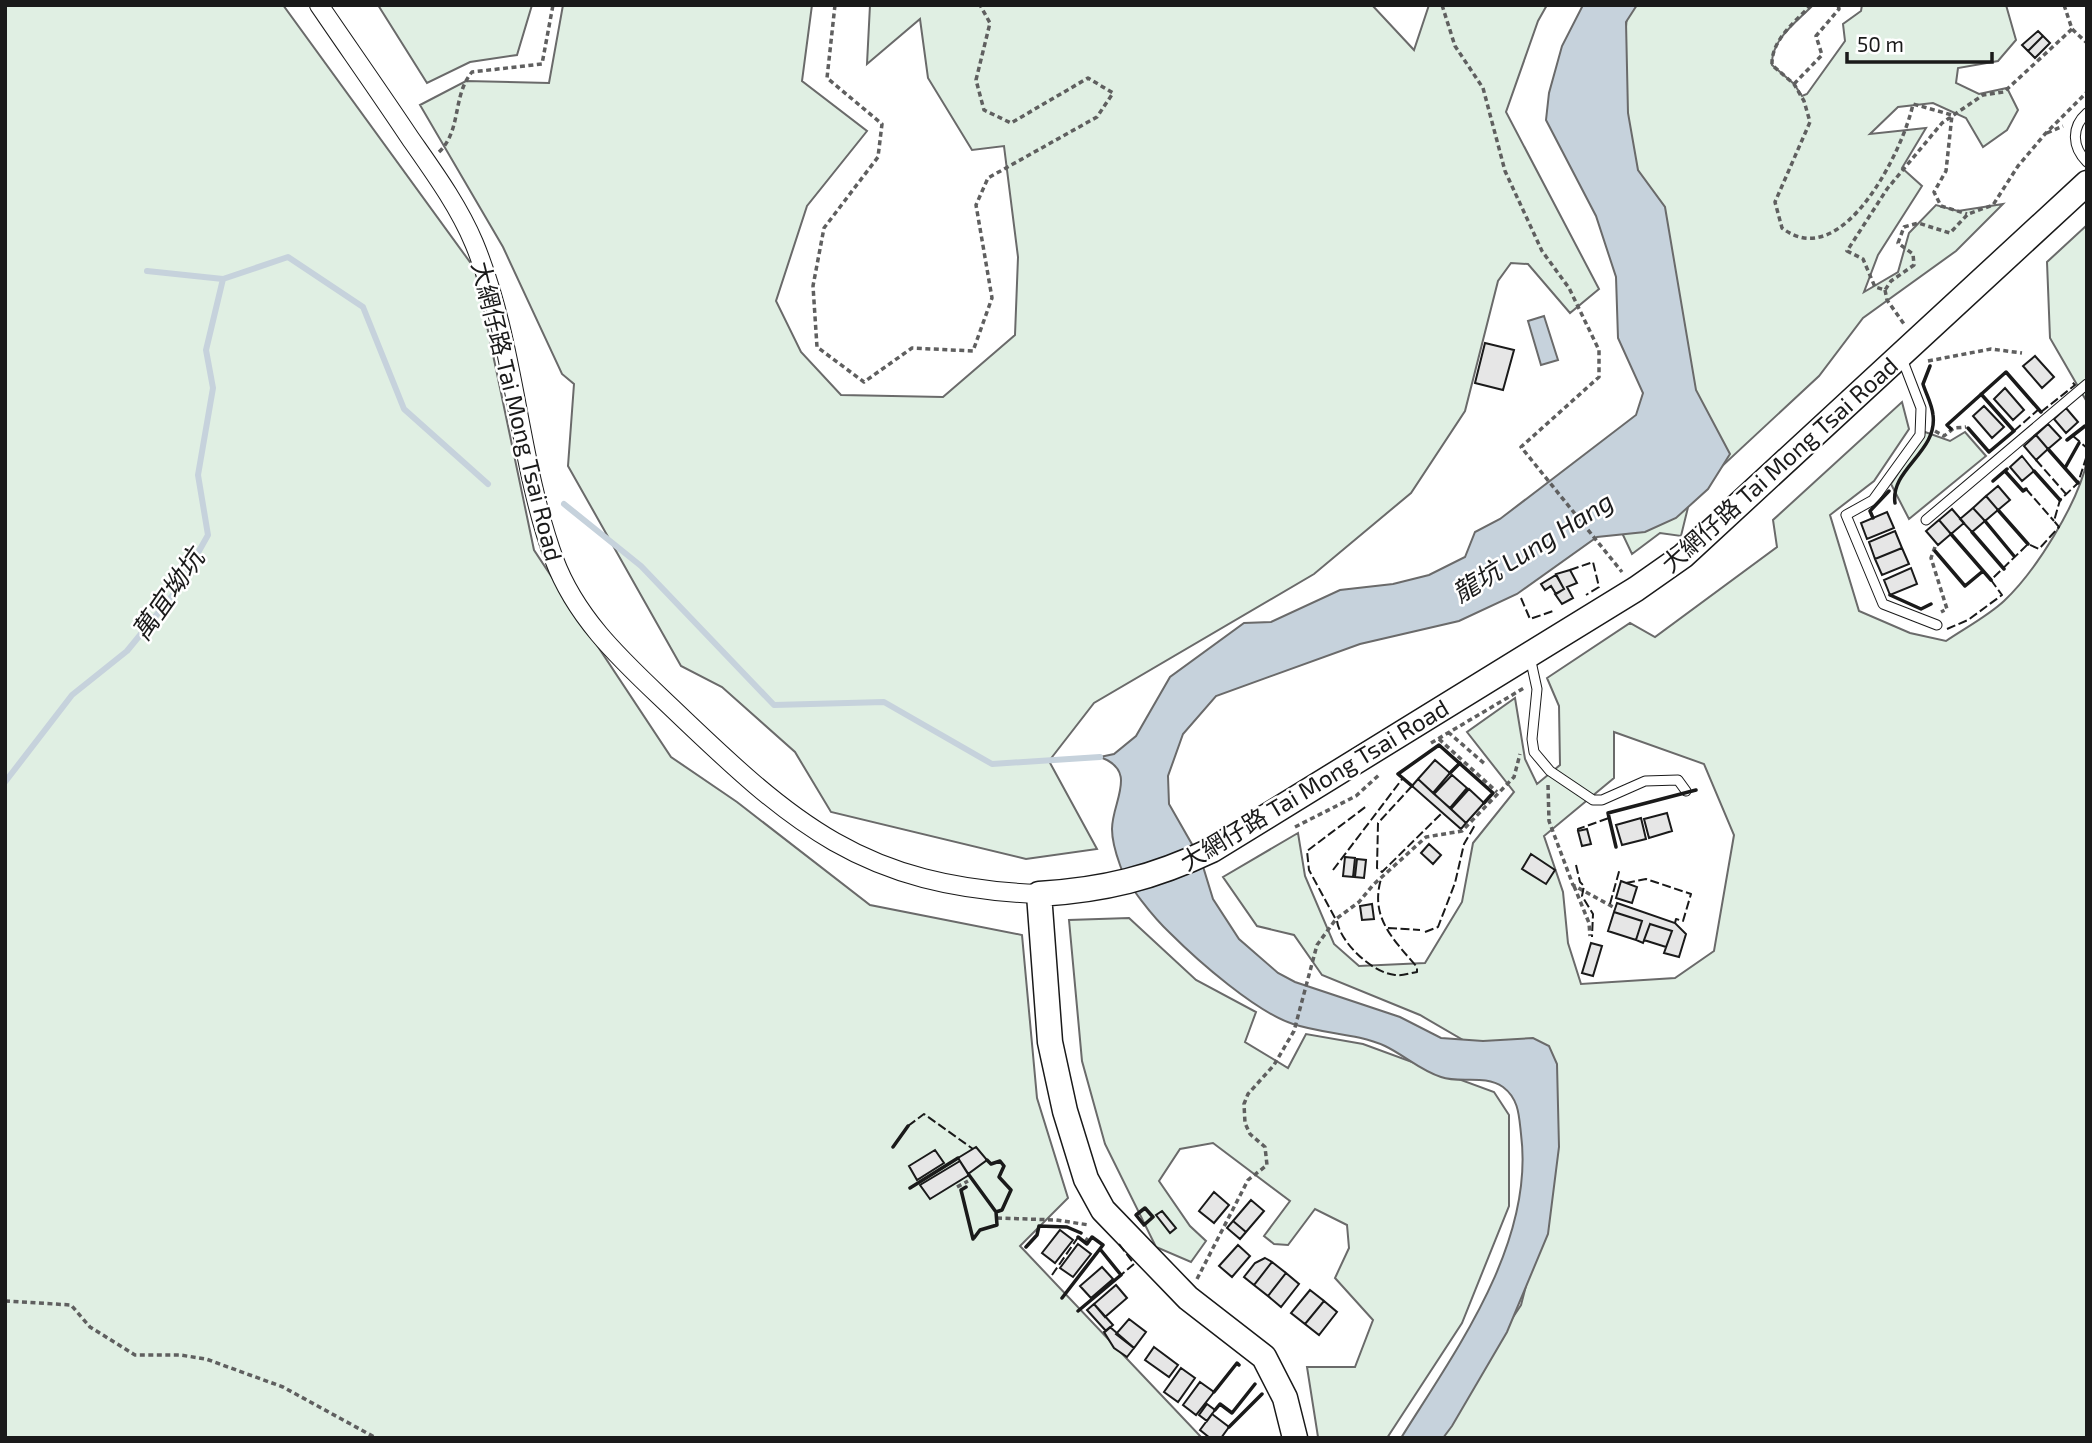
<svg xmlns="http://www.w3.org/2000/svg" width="2092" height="1443" font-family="'Exo 2','Noto Sans TC',sans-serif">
<rect width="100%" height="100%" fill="#fff"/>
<path fill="#e0efe3" stroke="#6a6a6a" stroke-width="2" fill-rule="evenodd" d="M5 5H283L475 269 534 550 671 757 737 802 870 905 1022 935 1037 1098 1068 1198 1020 1246 1202 1438H5Z
M378 5H532L517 55 470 62 427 83Z
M563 5H812L802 81 867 131 807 206 776 301 801 352 841 395 943 397 1015 335 1018 257 1004 146 972 150 928 78 920 19 867 64 870 5H1372L1414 50 1429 5H1547L1538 21 1506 112 1599 289 1570 313 1528 264 1511 263 1498 281 1465 411 1411 493 1314 574 1094 703 1049 761 1097 849 1026 859 831 812 795 752 722 687 681 666 568 466 574 384 562 374 503 247 420 105 466 81 549 83Z
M1628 5H1813C1797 22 1771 39 1772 65L1794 84 1802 96 1807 94 1845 41 1843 24 1861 11 1862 5H2006L2016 40 1998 61 1958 68 1956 83 1979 94 2007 88 2018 110 2007 130 1983 147 1966 118 1933 103 1898 107 1870 134 1926 128 1902 168 1922 186 1878 255 1864 292 1898 272 1909 233 1936 205 1958 211 2003 204 1956 251 1863 318 1819 376 1691 495 1681 536 1660 533 1632 554 1614 516 1701 447 1617 124Z
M2087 225V402L2050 338 2047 262Z
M1902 402 1909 429 1874 481 1830 515 1859 611 1910 633 1946 641C1965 628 1988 616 2004 601 2036 571 2078 503 2087 461V1438H1433L1521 1305 1555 1174 1550 1054 1470 1044 1420 1015 1322 975 1294 935 1257 926 1223 877 1298 833 1305 876 1334 944 1359 966 1425 963 1462 902 1473 843 1514 792 1467 732 1515 698 1525 759 1537 784 1560 765 1559 706 1547 678 1630 623 1655 637 1777 547 1773 520ZM1614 732 1704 764 1734 835 1714 951 1675 978 1581 984 1568 943 1563 892 1544 836 1614 778Z
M1925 432 1950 441 1965 432 1986 456 1909 519 1891 484Z
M1129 918 1196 980 1256 1012 1245 1042 1288 1068 1306 1034 1363 1044 1494 1092 1509 1115V1206L1462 1323 1387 1438 1318 1437 1307 1367H1355L1373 1320 1335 1278 1349 1248 1347 1225 1315 1209 1288 1245 1274 1244 1264 1236 1290 1201 1213 1143 1180 1149 1159 1181 1190 1226 1206 1241 1191 1262 1156 1247 1105 1144 1082 1061 1069 920Z"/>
<path fill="#c6d2dc" stroke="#6a6a6a" stroke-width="2" d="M1583 5H1637L1626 22 1628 113 1638 170 1665 207 1696 390 1730 454 1708 489 1676 518 1645 532 1597 537 1517 594 1459 621 1360 644 1216 696 1183 734 1168 776 1169 804 1201 860 1213 899 1239 939 1278 973 1295 982 1400 1017 1441 1038 1483 1041 1533 1038 1549 1046 1557 1064 1559 1147 1548 1234 1507 1332 1452 1426 1443 1438H1401C1456 1350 1535 1243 1521 1134 1519 1116 1519 1099 1503 1087 1484 1074 1461 1084 1441 1077 1421 1071 1404 1055 1385 1046 1356 1033 1323 1034 1293 1024 1256 1012 1198 961 1170 933 1155 919 1126 884 1120 865 1116 854 1112 842 1112 829 1112 801 1139 771 1100 757L1114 754 1136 736 1170 677 1244 623 1271 622 1340 590 1393 584 1429 575 1465 557 1475 532 1500 519 1636 415 1643 393 1618 338 1616 277 1596 216 1546 120 1549 93 1562 46Z
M1544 316 1558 360 1541 365 1528 321Z"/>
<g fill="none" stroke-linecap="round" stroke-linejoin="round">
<path stroke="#c6d2dc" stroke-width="6" d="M147 271 223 279 288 257 363 307 404 409 488 484
M564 504 641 566 774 705 884 702 992 764 1100 757
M5 782 72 695 127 651 177 590 208 535 198 475 213 388 206 350 223 279"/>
</g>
<path fill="#e6e6e6" stroke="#1a1a1a" stroke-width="2" d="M2038 31 2043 36 2028 51 2022 45Z
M2043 36 2050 43 2035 58 2028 51Z
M1485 343 1514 350 1503 390 1475 383Z
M2035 356 2054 377 2042 388 2023 366Z
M2005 388 2024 410 2013 420 1994 399Z
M1984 406 2004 427 1992 438 1973 416Z
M2066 408 2078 422 2066 433 2054 419Z
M2048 424 2061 438 2048 449 2036 435Z
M2036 435 2048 449 2036 460 2024 446Z
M2022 456 2034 471 2022 481 2010 467Z
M1998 486 2010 500 1998 510 1986 496Z
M1986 496 1998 510 1985 521 1973 508Z
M1973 508 1985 521 1972 532 1960 519Z
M1952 509 1964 523 1951 534 1939 520Z
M1887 512 1894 528 1867 539 1861 523Z
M1939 520 1951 534 1938 545 1926 531Z
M1895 531 1902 548 1875 559 1869 542Z
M1902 548 1909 564 1882 575 1875 559Z
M1911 568 1917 584 1890 595 1884 580Z
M1570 570 1577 583 1567 587 1573 598 1562 604 1555 594 1564 589 1556 574Z
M1556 575 1564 589 1556 594 1551 586 1545 590 1541 584Z
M1435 760 1450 773 1433 793 1418 779Z
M1452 775 1467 788 1450 808 1434 794Z
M1418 779 1466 823 1461 829 1412 786Z
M1469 789 1484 803 1466 823 1451 809Z
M1667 813 1672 831 1649 838 1644 819Z
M1641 818 1646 839 1622 845 1616 825Z
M1587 829 1591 844 1582 846 1578 831Z
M1429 844 1441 855 1433 864 1421 853Z
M1531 854 1555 870 1546 884 1522 869Z
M1345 857 1355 858 1353 877 1343 876Z
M1357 859 1366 860 1364 878 1355 877Z
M1621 881 1637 887 1632 903 1616 898Z
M1617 903 1675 923 1686 934 1679 957 1664 953 1672 931 1650 924 1643 943 1636 940 1642 921 1614 912Z
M1372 904 1374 919 1362 920 1360 906Z
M1614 912 1642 921 1636 940 1608 931Z
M1650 924 1672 931 1666 947 1644 940Z
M1591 943 1602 946 1593 976 1582 973Z
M976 1147 987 1160 968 1174 958 1158Z
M935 1150 944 1163 917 1180 909 1166Z
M960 1161 969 1175 930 1199 920 1185Z
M1214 1192 1229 1205 1214 1223 1199 1211Z
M1251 1200 1264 1211 1246 1232 1233 1221Z
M1162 1211 1176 1228 1170 1233 1156 1215Z
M1233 1221 1246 1232 1240 1239 1227 1228Z
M1060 1230 1073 1240 1055 1263 1042 1253Z
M1078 1244 1091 1254 1073 1277 1060 1268Z
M1238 1245 1250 1256 1232 1277 1219 1266Z
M1265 1258 1272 1262 1254 1285 1244 1277 1255 1263Z
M1272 1262 1286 1273 1268 1296 1254 1285Z
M1102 1267 1113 1279 1091 1298 1080 1286Z
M1286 1273 1299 1284 1281 1307 1268 1296Z
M1116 1285 1127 1298 1105 1317 1094 1304Z
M1310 1290 1324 1301 1305 1324 1291 1313Z
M1324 1301 1337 1312 1319 1335 1305 1324Z
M1094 1304 1113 1325 1106 1331 1087 1310Z
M1129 1319 1146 1332 1134 1348 1116 1334Z
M1110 1327 1134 1348 1127 1357 1114 1348 1104 1332Z
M1154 1347 1178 1365 1169 1377 1145 1360Z
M1181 1368 1195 1378 1178 1402 1164 1392Z
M1200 1382 1214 1392 1196 1415 1183 1405Z
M1207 1404 1215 1410 1207 1421 1199 1415Z
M1212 1414 1229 1427 1221 1438H1210L1200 1430Z"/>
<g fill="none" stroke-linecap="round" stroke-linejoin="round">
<g stroke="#1a1a1a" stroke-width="11">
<path id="lane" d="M2087 113C2071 127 2072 147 2087 162
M1901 356 1921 408 1920 435 1873 500 1846 515 1883 604 1937 625
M1926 520 2087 384
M1530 657 1537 689 1532 739 1534 752 1550 771 1593 800H1602L1645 781 1678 780 1686 791"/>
</g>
<g stroke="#1a1a1a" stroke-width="20">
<path id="street" d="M319 5C349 49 380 93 410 138 433 171 458 205 474 243 516 344 517 457 554 559 577 621 625 663 671 707 793 824 862 887 1039 894"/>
</g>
<g stroke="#1a1a1a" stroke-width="27">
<path id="secondary" d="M1295 1438 1285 1398 1264 1357 1188 1298 1103 1210 1086 1179 1065 1111 1050 1042 1039 894C1104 890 1153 878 1212 850L1636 589 1683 556 2087 183"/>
</g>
<path stroke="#5f5f5f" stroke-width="3.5" stroke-dasharray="5 3.5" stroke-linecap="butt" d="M835 5 827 78 882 124 878 157 824 228 813 286 817 347 864 382 912 348 973 351 992 298 976 205 988 178 1097 117 1113 93 1088 78 1011 123 984 110 976 80 990 23 980 5
M1442 5 1455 46 1483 88 1505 171 1542 251 1569 288 1599 350V377L1521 447 1622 572
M1811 5C1795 22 1771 40 1772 65L1794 84 1804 101 1810 122 1775 202 1782 228C1843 275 1904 148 1913 104L1952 115 1946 171 1934 192 1941 206 1967 214
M2064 5 2072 29 2087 43
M2072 29 2004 92 1983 95 1942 123 1887 189 1847 251 1863 259 1875 287 1885 290 1891 281 1914 265 1913 254 1898 243 1904 227 1918 223 1950 233 1968 214 1993 205 2018 166 2045 134 2087 92
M1794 84 1822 55 1816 36 1839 9 1838 5
M2047 133 2063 126
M439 152C462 130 452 96 472 72L542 64 553 5
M1885 290 1887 300 1904 324
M1928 361 1991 349 2022 353
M1935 431 1944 436 1954 428 1966 427
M1935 547 1931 558 1947 609 1941 612
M1448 732 1486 765
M1439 739 1497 792
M1431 743 1524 688
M1548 785 1549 821 1573 885 1615 908
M1295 827 1356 796 1380 774
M1574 886 1589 923 1590 936
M957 1187 968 1181
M997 1218 1056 1220 1089 1225
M1085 1242 1090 1235
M1197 1279 1248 1180 1267 1165 1265 1147 1250 1134 1245 1123 1244 1104 1248 1094 1274 1065 1294 1031 1317 945 1336 919 1359 902 1373 885 1426 837 1462 831 1514 777 1520 754
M5 1301 71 1305 90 1327 135 1355H180L206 1359 283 1387 376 1438"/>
<use href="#lane" stroke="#fff" stroke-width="9"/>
<use href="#street" stroke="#fff" stroke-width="18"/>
<use href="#secondary" stroke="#fff" stroke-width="24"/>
<path stroke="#1a1a1a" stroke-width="2" stroke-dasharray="9 3.5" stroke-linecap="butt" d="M2041 412 2075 385 2072 382
M2014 431 2039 409
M2073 436 2087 448
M2036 460 2066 494
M2026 489 2054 521
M1570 570 1593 562 1599 587 1586 595
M1521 598 1530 619 1553 611
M1947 629 1968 620 2002 595 1991 580 2028 544 2039 549 2059 527 2054 521 2060 500 2078 483 2087 455
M1412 786 1378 823 1377 868 1382 872 1442 813
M1578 831V829L1609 818
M1576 865 1580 882 1584 886 1582 896 1593 914 1592 937
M1333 870 1403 778
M1626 883 1646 879 1691 894 1683 921 1676 919 1675 923
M1610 904 1620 868
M1335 918 1309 870 1307 851 1368 805
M1337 921C1340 942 1372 973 1395 975 1402 976 1410 973 1417 972V967C1392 938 1370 917 1381 879
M1388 928 1420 930
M1425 932 1438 927 1455 883 1464 844 1475 825
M908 1126 924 1114 973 1149
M1119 1244 1134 1264 1121 1275
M1052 1275 1081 1233"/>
<path stroke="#1a1a1a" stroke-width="3.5" d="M1968 428 1989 452 2014 431 1981 394
M1951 429 1947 425 2006 372 2041 412
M2067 440 2085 426
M2048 449 2078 483
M2065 468 2079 443
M2005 471 2023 491 2026 489
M2034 471 2060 500
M1993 481 2007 469
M1895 503C1890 469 1938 452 1933 415 1932 404 1926 394 1923 384L1930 366
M1998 510 2028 544
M1873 518 1870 511 1889 491
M1985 521 2014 556
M1972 532 2004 569
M1951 534 1991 580
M1935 551 1965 586 1983 571
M1890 595 1921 609 1931 604
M1450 773 1460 763
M1412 786 1398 774 1439 745 1493 793 1484 803
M1616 847 1608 813 1696 790
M893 1147 908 1126
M969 1175 996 1212 1002 1210 1011 1190 999 1177 1004 1166 1000 1161 991 1164 987 1160
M966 1187 961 1190 973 1239
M910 1188 958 1158
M1145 1208 1153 1217 1144 1225 1136 1215Z
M974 1238 980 1230 997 1225 996 1212
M1026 1247 1037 1235 1039 1226 1067 1227 1081 1233
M1062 1298 1103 1245 1092 1237 1087 1244 1078 1237
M1078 1311 1121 1275 1100 1249
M1214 1392 1237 1363 1239 1365
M1215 1410 1220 1404 1232 1413 1255 1384
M1229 1427 1262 1394"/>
</g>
<g text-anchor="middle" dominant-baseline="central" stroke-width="5" stroke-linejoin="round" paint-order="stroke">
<g font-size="24" fill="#1a1a1a" stroke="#fff">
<text transform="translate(518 411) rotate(76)">大網仔路 Tai Mong Tsai Road</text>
<text transform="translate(1779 464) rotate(-42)">大網仔路 Tai Mong Tsai Road</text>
<text transform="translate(1314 784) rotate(-31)">大網仔路 Tai Mong Tsai Road</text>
</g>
<g font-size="26" font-style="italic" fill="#1a1a1a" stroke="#fff">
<text transform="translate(1532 546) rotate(-32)">龍坑 Lung Hang</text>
<text transform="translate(167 594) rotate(-55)">萬宜坳坑</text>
</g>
</g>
<rect width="2092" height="1443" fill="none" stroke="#1a1a1a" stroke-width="14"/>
<path d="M1847 52v10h145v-10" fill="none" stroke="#1a1a1a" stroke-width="3.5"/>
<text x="1857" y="52" font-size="21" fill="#1a1a1a" stroke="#ffffff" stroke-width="5" paint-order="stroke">50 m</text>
</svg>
